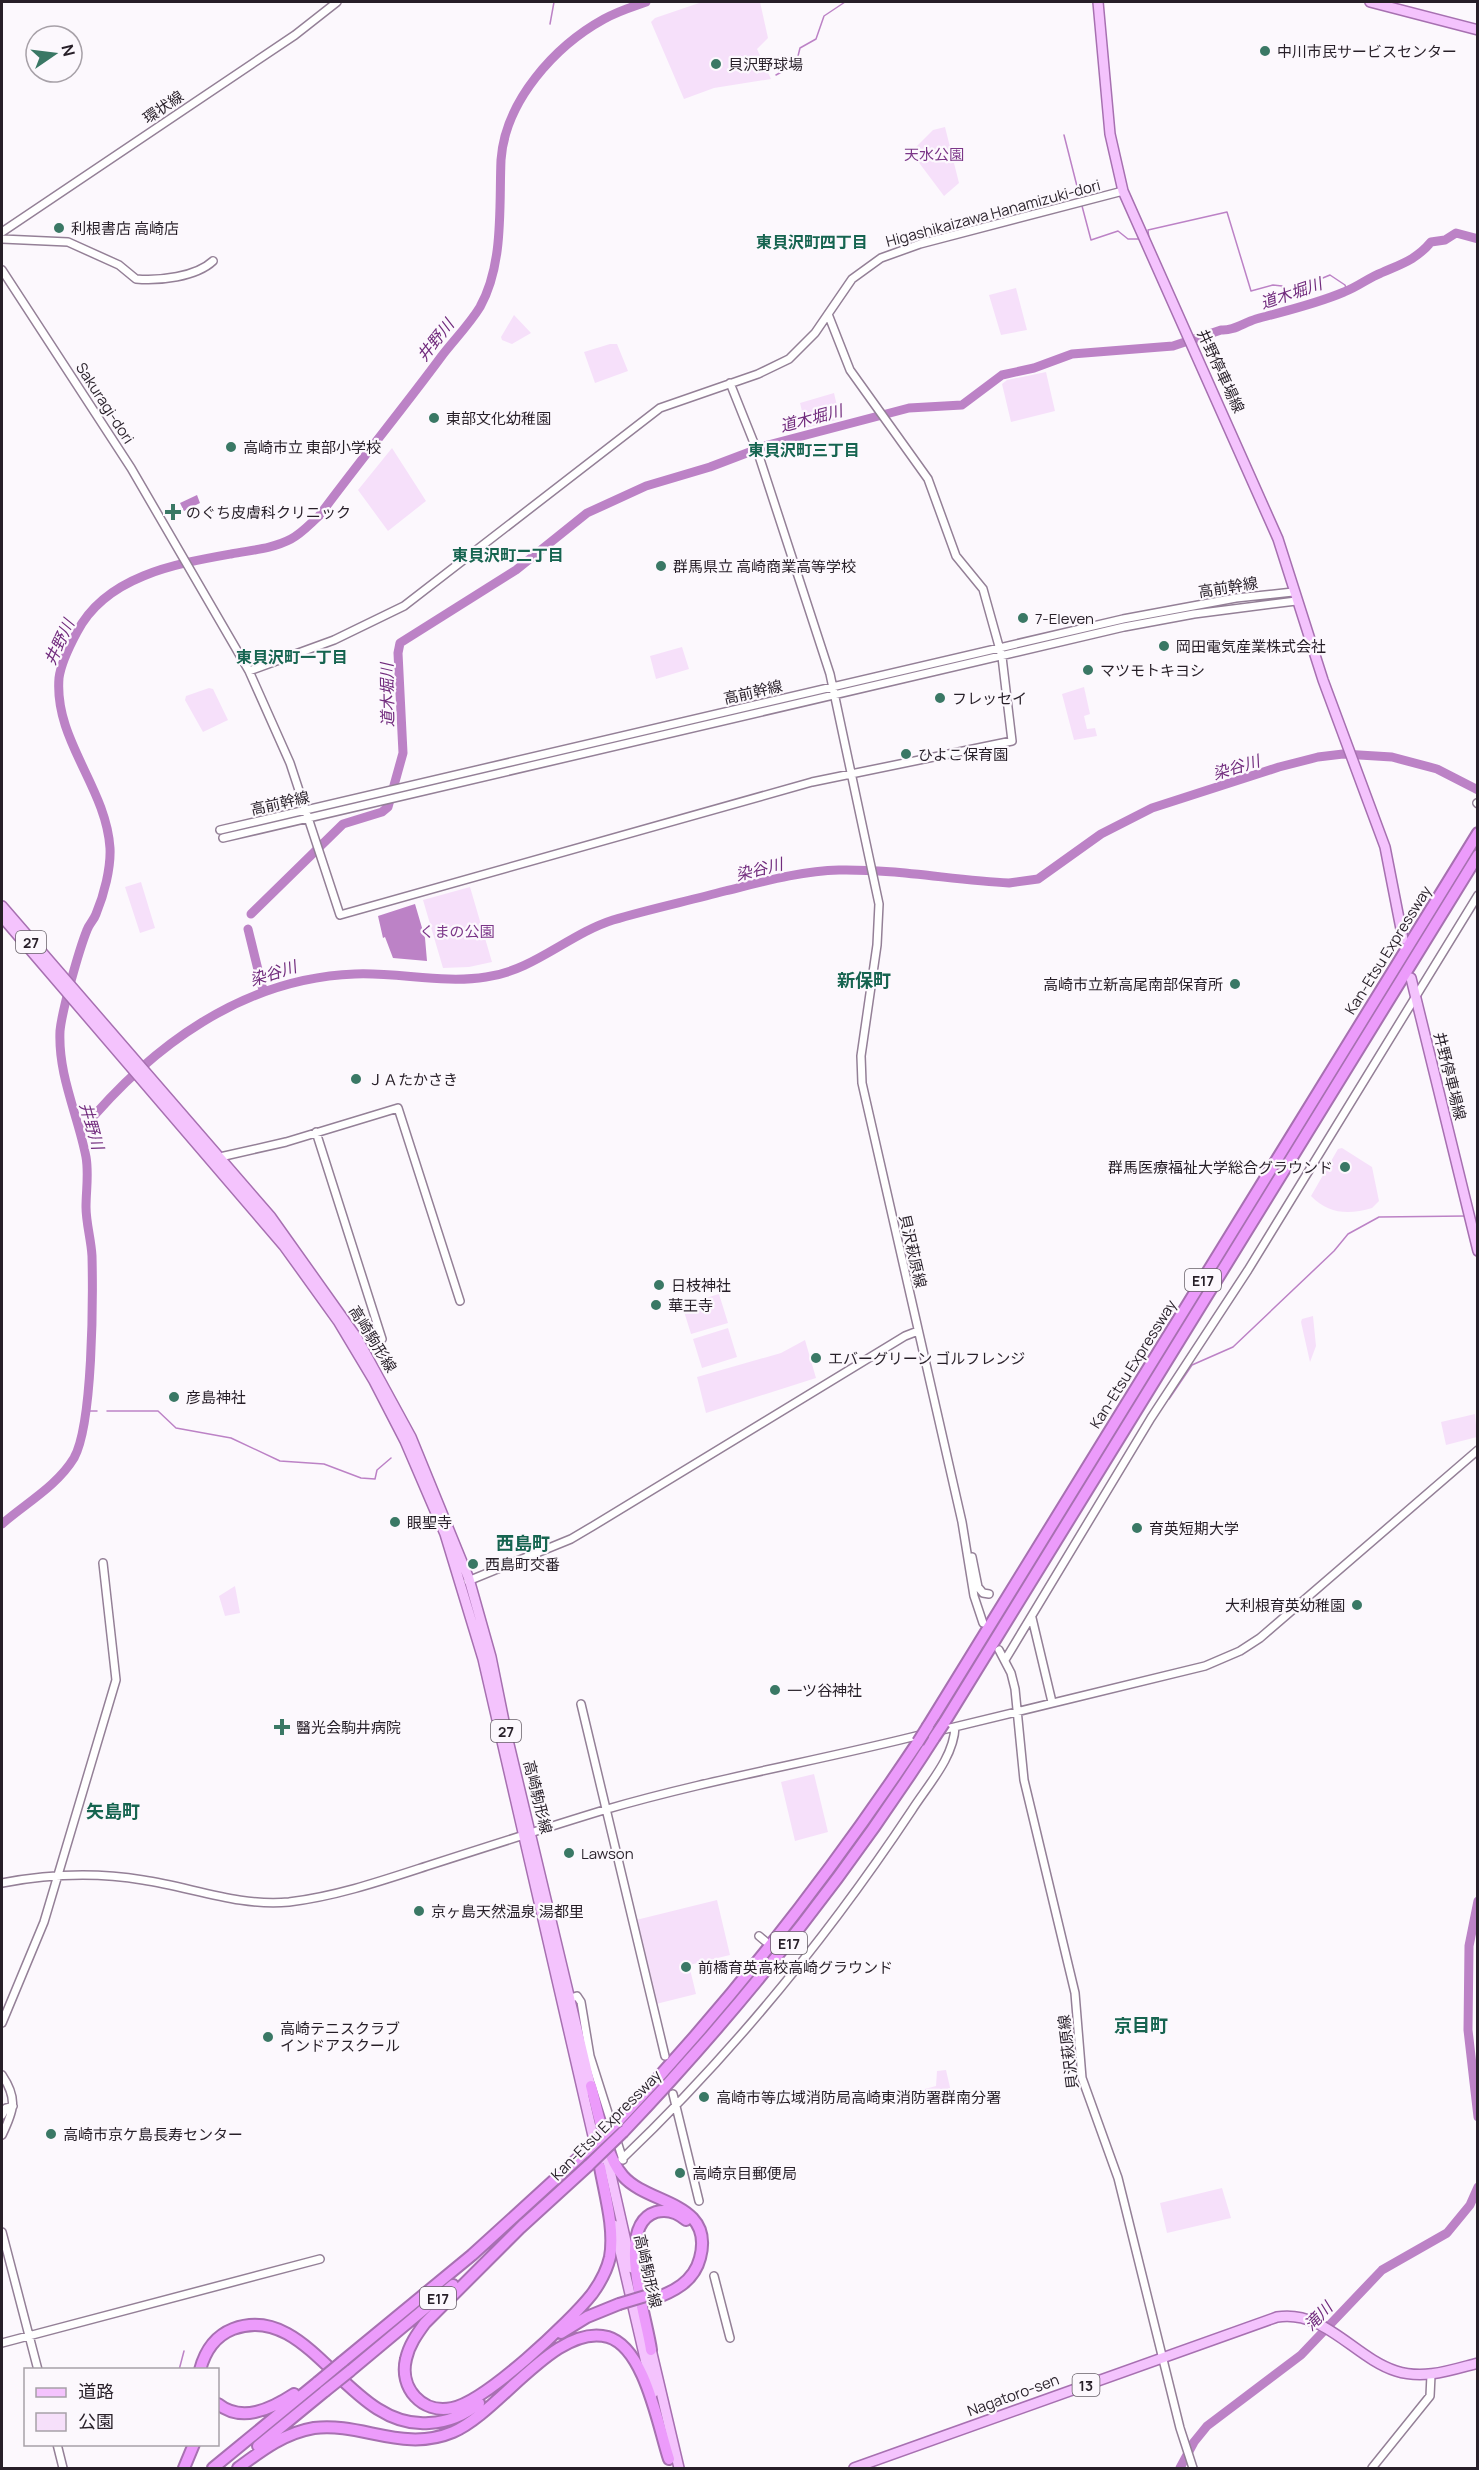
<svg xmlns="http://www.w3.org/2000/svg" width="1479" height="2470" font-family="Manrope,'Noto Sans JP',sans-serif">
<rect width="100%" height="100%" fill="#fcf8fd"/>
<path fill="#f6e0fa" d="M702 2H760L768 38 757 49 771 79 714 88 684 99 651 22 655 18Z
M945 127 959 183 944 196 911 152 933 130Z
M1016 288 1027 330 1001 335 989 295Z
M514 315 531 333 512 344 502 340 501 337Z
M610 344H617L628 371 595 383 584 352Z
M1046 372 1055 411 1011 422 1002 384 1007 380Z
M834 393 840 419 806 428 800 403Z
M392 448 426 501 388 531 358 490Z
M682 647 689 669 656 679 650 656Z
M1084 687 1090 714 1084 716 1087 729 1095 728 1097 736 1074 740 1062 694Z
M209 688 213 689 228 720 203 732 185 700 186 696Z
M141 882 155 928 140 933 125 887Z
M470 887 492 962 469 967 443 968 423 900Z
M1342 1148 1372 1167 1379 1201 1372 1208C1349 1215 1328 1214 1311 1196L1338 1149Z
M719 1294 728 1323 691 1334 682 1305Z
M1313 1316 1316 1346 1310 1362 1301 1322 1302 1319Z
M728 1328 737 1357 702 1368 693 1339Z
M805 1340 816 1378 706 1413 697 1377 781 1353Z
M1475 1414 1477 1437 1446 1445 1441 1422Z
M235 1586 240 1613 225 1616 219 1596Z
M814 1774 828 1832 795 1841 781 1782Z
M717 1900 730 1955 689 1965 696 1994 656 2004 636 1920Z
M946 2070 952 2096 927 2102 925 2089 936 2086 937 2071Z
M1222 2188 1231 2218 1167 2233 1160 2203Z"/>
<path fill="#bc82c6" d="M197 495 200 503 184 511 180 503Z
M415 904 425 938 427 961 393 958 385 937 383 938 378 916Z"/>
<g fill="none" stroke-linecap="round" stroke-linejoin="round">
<path stroke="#bc82c6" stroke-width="1.5" d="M550 24 554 2
M776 75 796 64 800 48 816 39 824 16 845 2
M1064 135 1080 198
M1082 206 1091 240 1118 231 1128 239H1141
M1149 239 1148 230 1227 212 1251 291 1273 285 1282 286 1284 294 1330 275 1345 285 1347 291
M1169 1399 1192 1365 1233 1347 1334 1251 1348 1234 1379 1217 1466 1216
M85 1411H97
M107 1411H158L176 1428 231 1438 280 1461 324 1464 361 1478 375 1479 377 1470 391 1458
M179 2370 184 2351"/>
<path stroke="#bc82c6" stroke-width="9" d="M251 914 343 824 382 812 388 807 403 753 398 653 400 643 516 570 587 513 646 486 710 467 768 445 909 408 962 405 1002 375 1034 368 1072 354 1173 346 1221 330C1234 331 1243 323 1256 319 1285 311 1316 304 1344 292 1358 287 1368 278 1381 273 1401 264 1416 260 1431 242L1445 240 1456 233 1478 239
M248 929 263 990
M81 1131C151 1046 243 978 355 974 398 972 443 984 486 977 533 971 569 934 613 920 650 909 688 901 725 891 762 882 801 871 839 870 895 869 953 880 1009 883L1038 879 1101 834 1152 808 1279 767 1318 757 1343 754 1392 757 1437 769 1478 790
M2 1524C26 1503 57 1486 74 1458 93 1424 93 1299 92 1256 91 1239 86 1223 86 1207 86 1190 89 1174 86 1157 78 1115 58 1076 60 1031 62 1010 79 950 87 930 89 924 94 920 96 914 104 895 111 868 110 848 106 787 54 740 59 678 61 663 70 645 77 632 106 576 175 564 231 554 251 550 272 549 291 539 301 534 310 524 319 516 359 462 401 411 441 357 453 341 469 325 480 307 504 264 499 207 501 160 505 101 555 46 604 19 618 11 632 7 646 2
M1478 1901 1469 1946 1468 2030 1478 2117
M1180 2468 1194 2442 1207 2426 1301 2355 1382 2270 1447 2233 1470 2205 1478 2187"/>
<g stroke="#948097" stroke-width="10">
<path id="minor" d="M2 232 295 35 337 2
M2 239 68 242 119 265 136 279C159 281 196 277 213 261
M2 270 131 468 249 671 290 763 340 915 812 782 1012 741 1002 657 983 589 956 556 928 479 850 370 828 314
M730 383 758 453 830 674 879 904 877 945 861 1056 862 1083 962 1522 974 1596 983 1623
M249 671 334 640 404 606 660 408 758 374 789 359 815 333 852 279 881 258 920 244 1123 191
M1477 803 1478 804
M220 830 1123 619 1236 598 1293 592
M223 838 1124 627 1194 614 1296 601
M316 1132 382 1339
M220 1157 286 1142 398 1108 460 1301
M972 1557 978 1587 983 1593 989 1594
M468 1581 571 1539 593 1526 905 1336 918 1331
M1032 1618 1052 1702
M999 1650 1011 1673 1015 1689 1024 1780 1075 1993 1082 2078 1118 2178 1180 2428 1193 2468
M1005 1660 1151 1418 1248 1270 1478 895
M581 1704 665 2056
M938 1731 1205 1666 1240 1651 1260 1638 1478 1450
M2 1883C49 1874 95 1872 143 1880 191 1887 240 1907 289 1902 337 1896 381 1881 427 1866 486 1847 545 1828 604 1810 710 1779 818 1761 924 1734
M759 1936 765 1941
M568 1999 577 1996 581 2002 590 2056 623 2160
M2 2023 44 1922 116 1680 103 1563
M2 2075C18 2099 14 2110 2 2135
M673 2094 699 2201
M2 2115 6 2108 13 2106
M622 2159C731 2055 829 1935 912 1810 928 1785 954 1757 955 1727
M2 2232 38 2370
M714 2276 730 2338
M2 2343 320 2259
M57 2444 63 2468
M1372 2468 1430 2396 1431 2375"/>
</g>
<g stroke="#a770b1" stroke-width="12">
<path id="major" d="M1098 2 1110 134 1123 191 1278 539 1323 680 1385 847 1403 939
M1370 2 1478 30
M2 906 271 1217 357 1338 411 1437 469 1579 491 1657 507 1736 592 2092
M2 917 284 1246 338 1321 374 1381 405 1441 445 1534 483 1659 599 2162
M1411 978 1478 1251
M605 2149 632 2268
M614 2225 653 2393
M650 2345 679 2468
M854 2468 1277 2317C1324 2309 1355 2358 1396 2371 1424 2380 1451 2370 1478 2363"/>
</g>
<g stroke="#a770b1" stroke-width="14">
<path id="highway" d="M944 1723 1478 855
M928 1726 1478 833
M591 2086C598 2112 606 2157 623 2176 648 2205 715 2201 700 2258 694 2282 673 2292 651 2300
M618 2121C730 2003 828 1877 918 1742
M623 2132C741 2008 842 1882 934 1738
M524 2224 425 2323C417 2334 409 2345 406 2359 399 2388 422 2414 452 2408 485 2402 570 2322 592 2294 600 2283 607 2270 610 2257 615 2229 605 2195 600 2167
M520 2228 589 2165
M561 2333 587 2317 619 2304
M651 2350C647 2318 614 2225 656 2212 667 2209 678 2213 686 2220
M342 2362 472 2255 585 2152
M200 2370C205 2351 215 2336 233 2329 310 2300 348 2430 429 2423 447 2422 465 2415 479 2403
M350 2371 453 2285
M218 2404C242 2423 271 2409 294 2394
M258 2446 325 2391
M184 2468 194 2444
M213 2468 318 2382
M238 2468C261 2451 284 2433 314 2428 362 2422 403 2453 453 2432 499 2413 556 2322 608 2337 645 2348 658 2426 669 2459"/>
</g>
<use href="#minor" stroke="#fff" stroke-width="7"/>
<use href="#major" stroke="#f4c3fd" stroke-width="9"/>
<use href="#highway" stroke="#ec9bfb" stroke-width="10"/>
<g stroke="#a770b1" stroke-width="14" stroke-linecap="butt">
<path id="highway-bridge" d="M934 1738 944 1723
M918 1742 928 1726
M585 2152 618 2121
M589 2165 623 2132
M619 2304 649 2295
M318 2382 342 2362
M325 2391 350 2371"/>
</g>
<use href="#highway-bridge" stroke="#ec9bfb" stroke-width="10"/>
</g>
<g fill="#3a7865" stroke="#fcf8fd" stroke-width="2">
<circle cx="1265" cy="51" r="6"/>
<circle cx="716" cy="64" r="6"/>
<circle cx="59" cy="228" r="6"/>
<circle cx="434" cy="418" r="6"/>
<circle cx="231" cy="447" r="6"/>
<path d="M170 503h6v6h6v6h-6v6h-6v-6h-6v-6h6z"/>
<circle cx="661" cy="566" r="6"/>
<circle cx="1023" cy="618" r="6"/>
<circle cx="1164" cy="646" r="6"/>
<circle cx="1088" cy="670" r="6"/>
<circle cx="940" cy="698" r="6"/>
<circle cx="906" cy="754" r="6"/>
<circle cx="1235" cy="984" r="6"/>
<circle cx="356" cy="1079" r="6"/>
<circle cx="1345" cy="1167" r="6"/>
<circle cx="659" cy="1285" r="6"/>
<circle cx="656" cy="1305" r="6"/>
<circle cx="816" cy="1358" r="6"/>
<circle cx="174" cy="1397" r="6"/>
<circle cx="395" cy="1522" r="6"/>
<circle cx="1137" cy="1528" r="6"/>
<circle cx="473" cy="1564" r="6"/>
<circle cx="1357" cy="1605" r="6"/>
<circle cx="775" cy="1690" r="6"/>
<path d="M279 1718h6v6h6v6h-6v6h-6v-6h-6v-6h6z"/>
<circle cx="569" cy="1853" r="6"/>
<circle cx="419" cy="1911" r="6"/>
<circle cx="686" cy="1967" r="6"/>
<circle cx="268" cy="2037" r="6"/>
<circle cx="704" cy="2097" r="6"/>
<circle cx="51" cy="2134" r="6"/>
<circle cx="680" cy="2173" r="6"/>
</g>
<g text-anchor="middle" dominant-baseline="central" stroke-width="4.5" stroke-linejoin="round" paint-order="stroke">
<g fill="#fcf8fd" stroke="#676068" stroke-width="1.5">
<rect x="16" y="931" width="30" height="22" rx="4.5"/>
<rect x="1185" y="1269" width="36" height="22" rx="4.5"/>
<rect x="491" y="1720" width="30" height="22" rx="4.5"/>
<rect x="771" y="1932" width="36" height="22" rx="4.5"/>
<rect x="420" y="2287" width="36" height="22" rx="4.5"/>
<rect x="1072.5" y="2374" width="27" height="22" rx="4.5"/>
</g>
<g font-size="14" font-weight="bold" fill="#271f28">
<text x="31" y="942">27</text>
<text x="1203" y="1280">E17</text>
<text x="506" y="1731">27</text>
<text x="789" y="1943">E17</text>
<text x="438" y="2298">E17</text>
<text x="1086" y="2385">13</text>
</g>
<g font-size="15" fill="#271f28" stroke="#fcf8fd" text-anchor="start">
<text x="1277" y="51">中川市民サービスセンター</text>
<text x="728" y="64">貝沢野球場</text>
<text x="71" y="228">利根書店 高崎店</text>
<text x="446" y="418">東部文化幼稚園</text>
<text x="243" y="447">高崎市立 東部小学校</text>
<text x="186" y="512">のぐち皮膚科クリニック</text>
<text x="673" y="566">群馬県立 高崎商業高等学校</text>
<text x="1035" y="618">7-Eleven</text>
<text x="1176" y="646">岡田電気産業株式会社</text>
<text x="1100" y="670">マツモトキヨシ</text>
<text x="952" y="698">フレッセイ</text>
<text x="918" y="754">ひよこ保育園</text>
<text x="1223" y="984" text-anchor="end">高崎市立新高尾南部保育所</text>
<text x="368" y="1079">ＪＡたかさき</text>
<text x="1333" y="1167" text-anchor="end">群馬医療福祉大学総合グラウンド</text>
<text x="671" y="1285">日枝神社</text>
<text x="668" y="1305">華王寺</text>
<text x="828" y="1358">エバーグリーン ゴルフレンジ</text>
<text x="186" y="1397">彦島神社</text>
<text x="407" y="1522">眼聖寺</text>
<text x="1149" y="1528">育英短期大学</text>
<text x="485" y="1564">西島町交番</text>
<text x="1345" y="1605" text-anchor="end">大利根育英幼稚園</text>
<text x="787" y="1690">一ツ谷神社</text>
<text x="296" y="1727">醫光会駒井病院</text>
<text x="581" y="1853">Lawson</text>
<text x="431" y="1911">京ヶ島天然温泉 湯都里</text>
<text x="698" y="1967">前橋育英高校高崎グラウンド</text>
<text x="280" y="2028">高崎テニスクラブ<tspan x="280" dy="17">インドアスクール</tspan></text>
<text x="716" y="2097">高崎市等広域消防局高崎東消防署群南分署</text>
<text x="63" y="2134">高崎市京ケ島長寿センター</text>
<text x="692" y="2173">高崎京目郵便局</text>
</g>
<g font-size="15" fill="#271f28" stroke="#fcf8fd">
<text transform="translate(163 107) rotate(-34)">環状線</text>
<text transform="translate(993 213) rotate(-15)">Higashikaizawa Hanamizuki-dori</text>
<text transform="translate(1221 371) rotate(65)">井野停車場線</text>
<text transform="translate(105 403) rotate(57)">Sakuragi-dori</text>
<text transform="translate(1228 587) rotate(-9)">高前幹線</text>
<text transform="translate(753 692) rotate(-13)">高前幹線</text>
<text transform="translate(280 803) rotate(-13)">高前幹線</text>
<text transform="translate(1388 950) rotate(-58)">Kan-Etsu Expressway</text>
<text transform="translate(1450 1076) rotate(76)">井野停車場線</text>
<text transform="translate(913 1251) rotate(77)">貝沢萩原線</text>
<text transform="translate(373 1339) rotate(58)">高崎駒形線</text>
<text transform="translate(1133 1364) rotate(-58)">Kan-Etsu Expressway</text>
<text transform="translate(538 1797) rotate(76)">高崎駒形線</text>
<text transform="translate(1068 2052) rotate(-97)">貝沢萩原線</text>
<text transform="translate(606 2125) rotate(-45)">Kan-Etsu Expressway</text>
<text transform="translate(648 2271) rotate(77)">高崎駒形線</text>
<text transform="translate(1013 2395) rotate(-20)">Nagatoro-sen</text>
</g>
<g font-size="15" fill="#7b3688" stroke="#fcf8fd">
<text x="934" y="154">天水公園</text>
<text x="457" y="931">くまの公園</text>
</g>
<g font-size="16" font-weight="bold" fill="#166450" stroke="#fcf8fd">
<text x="812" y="242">東貝沢町四丁目</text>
<text x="804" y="450">東貝沢町三丁目</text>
<text x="508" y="555">東貝沢町二丁目</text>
<text x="292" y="657">東貝沢町一丁目</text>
</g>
<g font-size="16" font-style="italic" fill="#712b7d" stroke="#fcf8fd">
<text transform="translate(1291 293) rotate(-19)">道木堀川</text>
<text transform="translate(435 340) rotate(-52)">井野川</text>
<text transform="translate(811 418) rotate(-15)">道木堀川</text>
<text transform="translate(59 642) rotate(-65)">井野川</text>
<text transform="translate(387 695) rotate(-91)">道木堀川</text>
<text transform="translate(1236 767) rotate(-17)">染谷川</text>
<text transform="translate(759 869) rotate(-14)">染谷川</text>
<text transform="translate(273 973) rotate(-18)">染谷川</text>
<text transform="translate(92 1126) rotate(74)">井野川</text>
<text transform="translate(1318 2316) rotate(-46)">滝川</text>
</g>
<g font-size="18" font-weight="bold" fill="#166450" stroke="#fcf8fd">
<text x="864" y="980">新保町</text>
<text x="523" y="1543">西島町</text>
<text x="113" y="1811">矢島町</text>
<text x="1141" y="2025">京目町</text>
</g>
</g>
<rect width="1479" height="2470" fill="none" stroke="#271f28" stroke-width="6"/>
<rect x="24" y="2368" width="195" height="78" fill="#fcf8fd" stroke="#a7a1a8" stroke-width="1.5"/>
<rect x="36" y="2388" width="30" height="9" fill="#f4c3fd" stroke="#a7a1a8" stroke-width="1.5"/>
<text x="78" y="2398" font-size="18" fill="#271f28">道路</text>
<rect x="36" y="2413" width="30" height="18" fill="#f6e0fa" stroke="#a7a1a8" stroke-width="1.5"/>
<text x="78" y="2428" font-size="18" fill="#271f28">公園</text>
<g transform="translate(54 54) rotate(76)"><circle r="28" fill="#fcf8fd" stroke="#a7a1a8" stroke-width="1.5"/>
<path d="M0-4.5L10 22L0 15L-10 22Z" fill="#3a7865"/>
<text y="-9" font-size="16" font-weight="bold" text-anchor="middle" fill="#271f28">N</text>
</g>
</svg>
